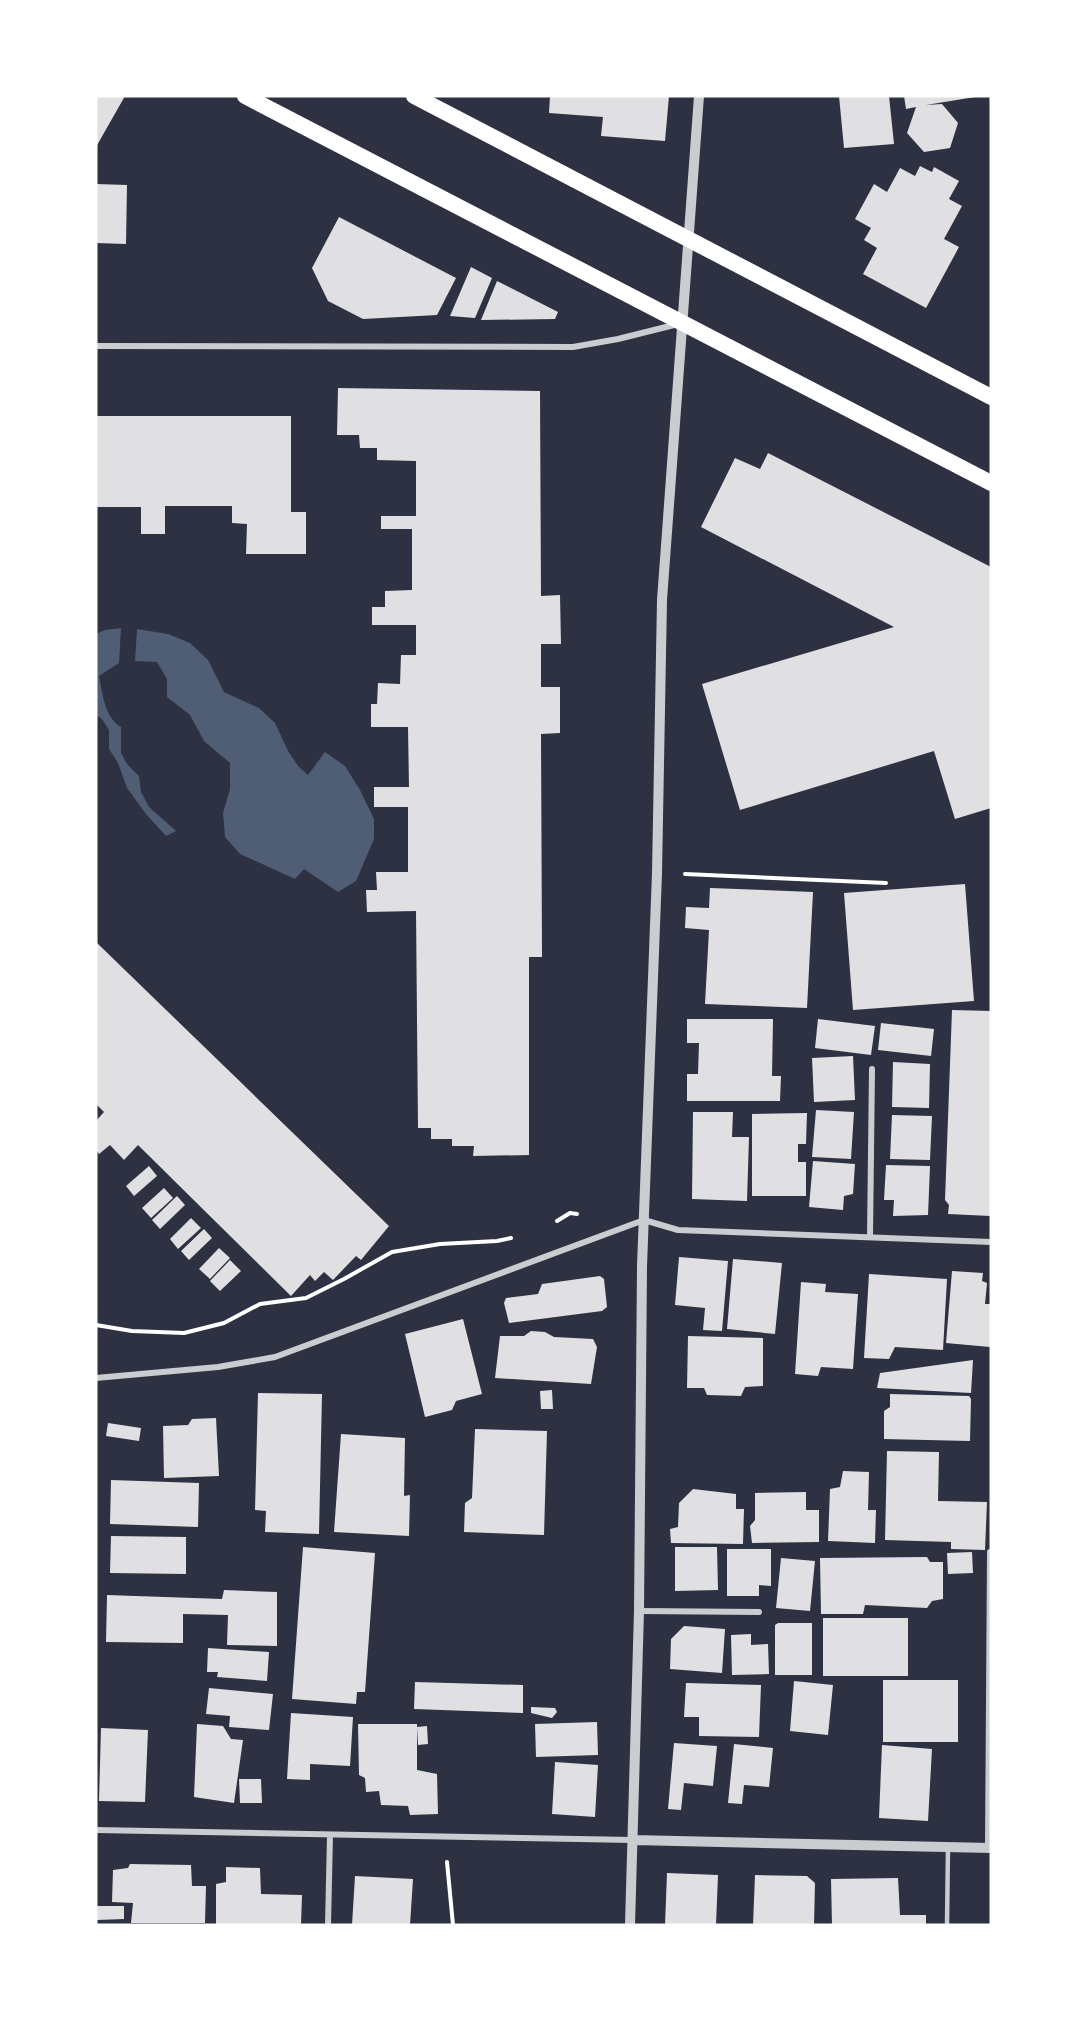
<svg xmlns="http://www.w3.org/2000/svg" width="1087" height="2021" font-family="'Nunito Sans',sans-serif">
<rect width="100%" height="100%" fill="#2d3142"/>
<path fill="#4f5d75" d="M121 628 119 663 99 676C103 694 104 717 121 727V753L127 764 139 776 141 792 149 807 176 831 166 836 146 814 127 788 118 763 109 749V730L102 719 96 715V634L105 630Z
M137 629 168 634 190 643 208 660 224 692 259 708 275 723 288 751 298 766 308 775 325 752 345 766 360 790 374 819V839L356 881 338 892 304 869 295 879 240 854 225 837 223 813 230 789V763L204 741 190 715 167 697V679L157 662 135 661Z"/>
<path fill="#e0e0e3" d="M96 96H125L96 147Z
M550 96H669L665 141 601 136 603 117 549 113Z
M839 96H889L894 144 844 148Z
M904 96H975V97L926 105 942 104 958 123 950 148 924 152 907 133 916 107 906 109Z
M920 166 932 172 934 167 959 181 949 199 962 206 944 239 959 247 926 308 863 274 877 248 864 240 871 228 855 219 874 184 887 192 900 168 915 176Z
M96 184 127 185 126 244 96 243Z
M339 217 456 278 437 315 363 319 328 301 312 268Z
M471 267 492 278 475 318 450 316Z
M497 281 558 312 555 319 481 320Z
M338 388 540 391 541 596 560 595 561 644H541V687H560V733L541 734 542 957H529V1155L473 1156 474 1146H452V1139H431V1128H418L416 911 367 912 366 890H377L376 872H408V807H374V787H409L408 727H371V704H377L378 683 400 684 401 655H416V625H372V607H385V591L412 590V529H381V516H416V461L377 460V448H360L359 435H337Z
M96 416H291V512H306V554H246L247 524 232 523V506H165V534H141V507H96Z
M768 453 991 567V808L955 819 934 751 740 810 702 684 894 627 701 527 735 458 760 469Z
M965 884 974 1001 853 1010 844 893Z
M710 888 813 892 807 1008 705 1004 709 930 685 928 686 907 709 908Z
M96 942 389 1226 361 1260 356 1256 333 1280 324 1272 315 1281 310 1275 291 1296 138 1145 124 1160 110 1145 99 1154 96 1150V1121L104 1112 96 1104Z
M952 1010 991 1011V1216L948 1214 949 1205 945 1200Z
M687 1019H773L772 1076H781L780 1101H687V1074H698L699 1043H687Z
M818 1019 875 1026 871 1055 815 1048Z
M881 1023 934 1029 931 1056 878 1050Z
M853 1056 855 1100 814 1102 812 1058Z
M893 1062 930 1064 929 1108 892 1107Z
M816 1110 854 1112 851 1159 812 1157Z
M693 1112H733L732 1137H749L747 1201 692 1199Z
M807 1113 806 1144H798V1162H806V1196H752V1114Z
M892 1115 932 1116 930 1160 890 1159Z
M813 1161 855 1164 853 1194 844 1196 843 1210 809 1207Z
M886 1165 930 1166 928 1215 893 1216 894 1200H884Z
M149 1166 157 1176 134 1196 126 1186Z
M164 1188 173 1198 151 1218 142 1208Z
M177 1196 185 1205 160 1229 152 1220Z
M191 1218 201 1228 178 1249 170 1239Z
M204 1229 212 1238 189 1260 181 1251Z
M219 1248 230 1258 210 1279 199 1269Z
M679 1257 728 1261 722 1331 703 1330 705 1308 675 1305Z
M733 1259 782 1263 775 1334 727 1329Z
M230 1260 241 1271 220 1291 210 1281Z
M952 1271 983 1273 982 1281 987 1283 985 1304H991L990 1347 946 1343Z
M869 1274 947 1279 943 1350 895 1347 889 1359 864 1358Z
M600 1276 604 1279 607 1307 602 1311 509 1323 504 1303 506 1298 538 1294 542 1284Z
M801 1282 826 1284 825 1292 858 1294 853 1369 821 1367 818 1376 795 1374Z
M463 1319 482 1394 456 1401 452 1410 425 1417 405 1334Z
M531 1331 545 1332 554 1337 593 1339 597 1347 591 1384 495 1378 500 1336H524Z
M688 1336 763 1338V1386L745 1387 741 1396 707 1395 704 1388H687Z
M973 1360 971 1393 877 1388 880 1373Z
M552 1390 553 1409H541L540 1391Z
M258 1393 322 1394 319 1534 265 1532 266 1511 255 1510Z
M890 1394 969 1396 971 1399 970 1441 884 1439V1411L890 1407Z
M216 1418 219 1476 164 1478 163 1426 188 1425 192 1419Z
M108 1423 141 1428 139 1441 106 1436Z
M475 1429 547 1431 544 1535 464 1532 465 1503 472 1498Z
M341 1434 405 1438 404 1496 410 1495 409 1536 334 1532Z
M887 1451 939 1452 938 1501 987 1502 985 1550 951 1549V1542L885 1540Z
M843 1471 869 1472 868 1510H876L875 1543 828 1541 830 1489 840 1487Z
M111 1480 199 1483 198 1527 110 1524Z
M693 1489 736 1494V1509H744L743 1544 671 1543 670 1529 678 1527 679 1503Z
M806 1492V1510H819V1542L752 1543 750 1526 755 1520V1493Z
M111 1536 186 1537V1574L110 1573Z
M303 1547 375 1553 365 1692H357L356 1704 292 1699Z
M675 1547H717L718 1590 675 1591Z
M727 1549H771V1586L759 1585V1596H727Z
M972 1552 973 1573 948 1574 947 1553Z
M927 1557 930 1562H943V1599L932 1601 927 1608 865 1605 863 1614H821L820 1558Z
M781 1558 815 1561 810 1611 776 1608Z
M224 1590 277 1592V1646L227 1645 228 1615 183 1614V1643L106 1642 107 1595 222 1599Z
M823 1618H908V1676H823Z
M778 1623H812V1675H775V1625Z
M684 1626 725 1629 722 1673 670 1669 671 1639Z
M751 1634V1645L768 1644 769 1674 732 1675 731 1635Z
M208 1648 269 1652 267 1681 217 1677 218 1672H207Z
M883 1680H958V1742H883Z
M794 1681 833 1685 828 1735 790 1731Z
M415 1682 523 1685V1713L414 1709Z
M686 1683 761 1685 759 1737 699 1736V1717H684Z
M209 1688 273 1694 269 1730 229 1727 230 1716 206 1714Z
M531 1707 555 1708 557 1712 552 1718 531 1713Z
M291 1713 353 1717 350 1766 310 1764V1780L287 1779Z
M597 1722 598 1755 536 1757 535 1724Z
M197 1724 223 1726 231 1739 243 1740 234 1803 194 1797Z
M358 1724H417V1770L437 1774 438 1814 410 1815 408 1806 381 1805 379 1791 366 1792 365 1778 359 1775Z
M427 1726 428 1744 418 1745 417 1727Z
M101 1728 148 1730 145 1802 99 1801Z
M674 1743 717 1746 713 1786 684 1783 681 1810 668 1809Z
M734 1744 773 1748 769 1787 744 1785 742 1804 728 1803Z
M882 1745 932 1749 928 1821 879 1818Z
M555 1762 598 1765 595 1817 552 1814Z
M239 1779H261L262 1803H240Z
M130 1864 191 1865 192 1886H206L205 1923H131L133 1903 112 1902 113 1870 128 1868Z
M226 1867 260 1868 261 1894 302 1895 301 1925H216V1884L226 1882Z
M667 1873 718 1875 716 1925H665Z
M755 1875 807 1876 815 1883 814 1925H753Z
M355 1876 413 1879 410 1925H352Z
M898 1878 900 1915H926V1925H832L831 1879Z
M96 1906H124V1919L97 1920Z"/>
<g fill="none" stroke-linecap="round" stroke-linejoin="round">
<path stroke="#fff" stroke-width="4" d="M685 874 886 883
M557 1221 570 1213 577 1214
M96 1325 132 1331 184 1333 224 1323 260 1304 306 1298 344 1279 392 1252 440 1244 497 1241 511 1238
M447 1862 453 1925"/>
<path stroke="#caccd0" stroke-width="4.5" d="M947 1925 948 1847"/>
<path stroke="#caccd0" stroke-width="6" d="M96 346 573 347 618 339 678 324
M870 1237 872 1069
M96 1378 218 1367 275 1357 644 1220 678 1230 991 1242
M639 1611 759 1612
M96 1830 633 1840
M988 1848 990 1552
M328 1925 330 1835"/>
<path stroke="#caccd0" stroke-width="10" d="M633 1840 991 1848
M630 1925 639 1611 642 1266 657 873 662 600 699 96"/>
<path stroke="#fff" stroke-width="16" d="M245 96 991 483
M414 96 991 397"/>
</g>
<rect width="1087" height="2021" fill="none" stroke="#ffffff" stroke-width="195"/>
</svg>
